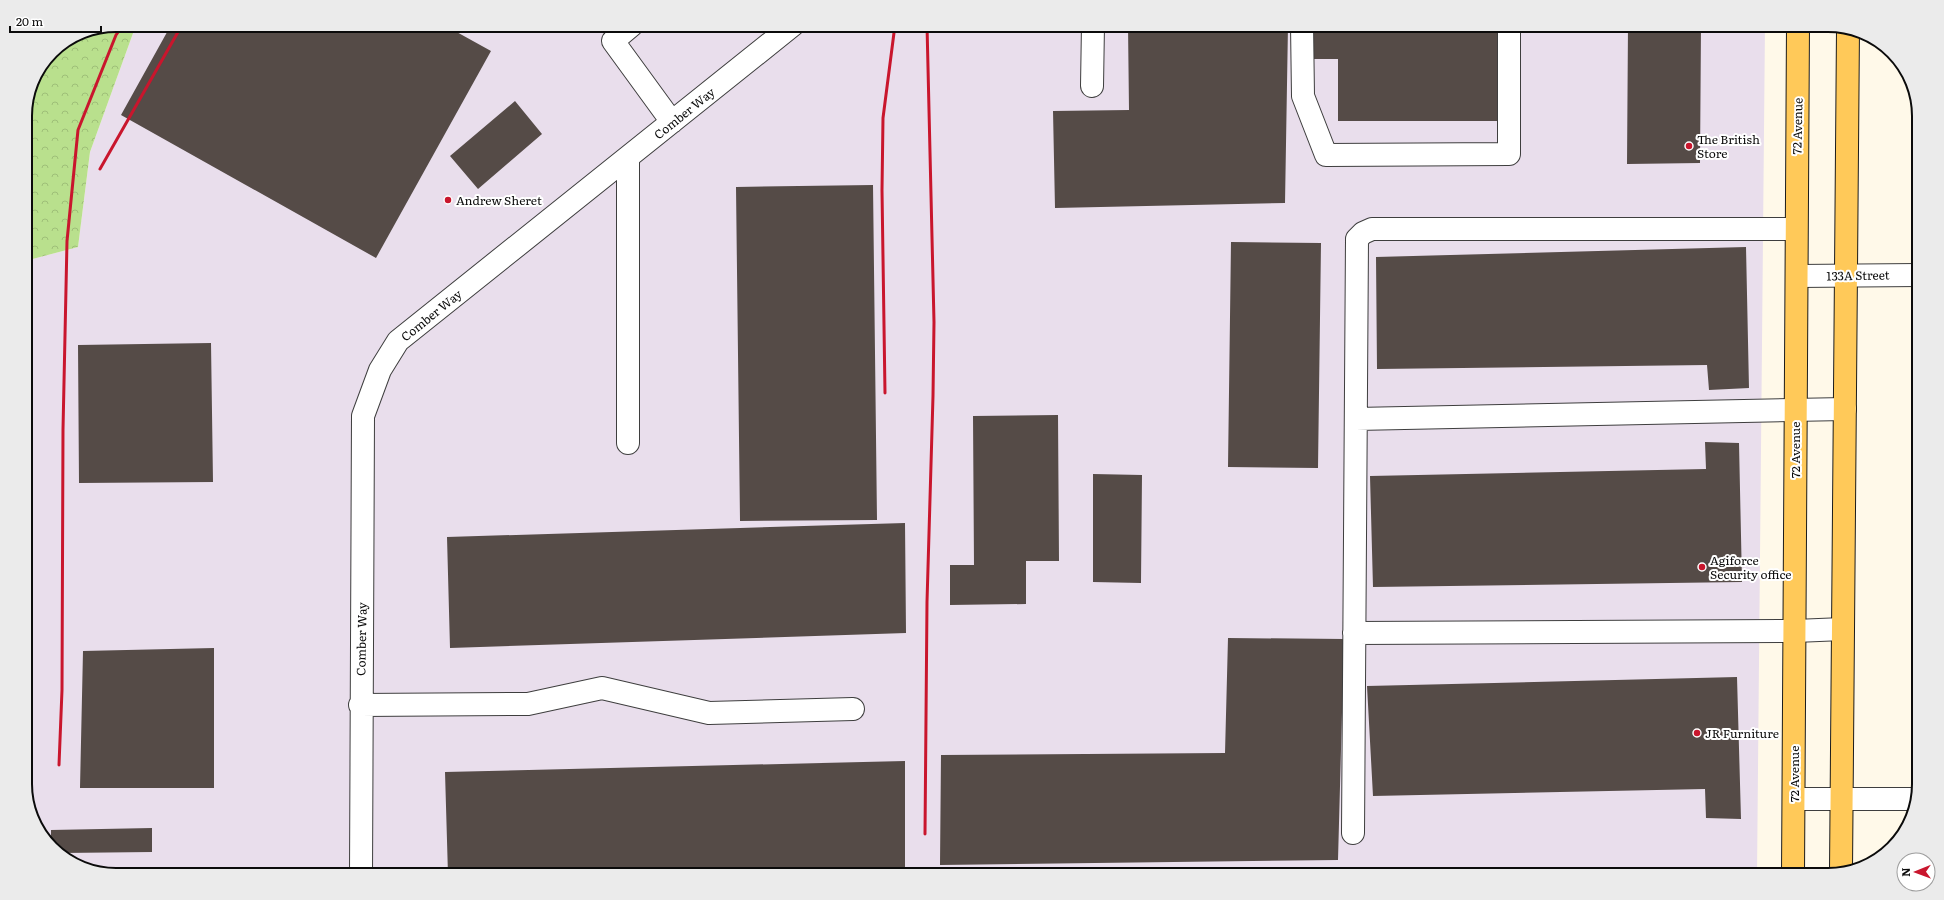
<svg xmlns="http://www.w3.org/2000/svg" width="1944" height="900" font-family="Literata,serif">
<defs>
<pattern id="forest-crowns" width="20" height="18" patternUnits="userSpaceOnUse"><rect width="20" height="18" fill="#b9e08d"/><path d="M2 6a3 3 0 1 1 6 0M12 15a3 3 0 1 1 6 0" fill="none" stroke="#9ebf78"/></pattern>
</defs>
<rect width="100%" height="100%" fill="#fff9e9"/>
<path fill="#e9deec" d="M136 25H1765L1757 875H1337V869L1105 875H116L81 868 44 839 25 791V261L78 247 90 152Z"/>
<path fill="url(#forest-crowns)" d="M116 25H136L90 152 78 247 25 261V110L32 81 52 51 81 32Z"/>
<path fill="#554b47" d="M171 25H444L491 51 376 258 121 115Z
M1128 25H1288L1285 203 1055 208 1053 111 1129 110Z
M1313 25H1503L1502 121H1338V59H1313Z
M1628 25H1701L1700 163 1627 164Z
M515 101 542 134 478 189 450 156Z
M873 185 877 520 740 521 736 187Z
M1231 242 1321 243 1318 468 1228 467Z
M1746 247 1749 388 1709 390 1707 365 1377 369 1376 257Z
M211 343 213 482 79 483 78 345Z
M1058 415 1059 561H1026V604L950 605V565H974L973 416Z
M1705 442 1739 443 1742 582 1373 587 1370 476 1706 469Z
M1093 474 1142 475 1141 583 1093 582Z
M905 523 906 633 450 648 447 537Z
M1228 638 1344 639 1338 860 940 865 941 755 1225 753Z
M214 648V788H80L83 651Z
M1737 677 1741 819 1706 818 1705 789 1373 796 1367 686Z
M1915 720H1919V764H1916Z
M905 761V874L448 875 445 772Z
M152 828V852L62 853 51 845V830Z"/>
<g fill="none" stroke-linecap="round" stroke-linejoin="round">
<g stroke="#3e3e3e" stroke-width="24">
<path id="minor" d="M632 25 613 41 672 122
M1302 25 1303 96 1326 155 1509 154V25
M1092 86 1093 25
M1797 276 1919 275
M1356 419 1845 409
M628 443V157
M1354 633 1795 631 1843 629
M360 705 528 704 602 688 709 713 853 709
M1794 799H1916
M1353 833 1357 239 1363 233 1372 229H1796
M361 875 363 416 380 370 398 341 793 25"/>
</g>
<g stroke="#1c1c1c" stroke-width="24">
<path id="major" d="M1841 871 1848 29
M1793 875 1798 25"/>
</g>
<use href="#minor" stroke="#fff" stroke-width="22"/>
<use href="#major" stroke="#ffc959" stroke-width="22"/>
<path stroke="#c9162d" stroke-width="3" d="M100 169 182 25
M885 393 882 190 883 118 895 25
M59 765 62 690 63 430 67 241 78 130 116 35 123 25
M925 834 927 602 933 396 934 322 927 25"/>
</g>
<g fill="#c9162d" stroke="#fff" stroke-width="1.5">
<circle cx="1689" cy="146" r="4"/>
<circle cx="448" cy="200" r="4"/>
<circle cx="1702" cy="567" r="4"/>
<circle cx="1697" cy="733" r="4"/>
</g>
<g text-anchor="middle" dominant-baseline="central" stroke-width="4" stroke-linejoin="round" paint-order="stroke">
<g font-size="12" fill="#0b0b0b" stroke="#fff">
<text transform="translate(684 113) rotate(-39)">Comber Way</text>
<text transform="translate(1797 126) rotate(-89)">72 Avenue</text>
<text transform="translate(1858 275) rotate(-1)">133A Street</text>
<text transform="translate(431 315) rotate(-39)">Comber Way</text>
<text transform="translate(1795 450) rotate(-90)">72 Avenue</text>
<text transform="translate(361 639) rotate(-89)">Comber Way</text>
<text transform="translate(1794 774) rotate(-90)">72 Avenue</text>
</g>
<g font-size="12" fill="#0b0b0b" stroke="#fff" text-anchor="start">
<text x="1697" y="139">The British<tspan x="1697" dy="14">Store</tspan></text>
<text x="456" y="200">Andrew Sheret</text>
<text x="1710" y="560">Agiforce<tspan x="1710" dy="14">Security office</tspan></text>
<text x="1705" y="733">JR Furniture</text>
</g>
</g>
<path d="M0 0H1944V900H0ZM116 32H1828A84 84 0 0 1 1912 116V784A84 84 0 0 1 1828 868H116A84 84 0 0 1 32 784V116A84 84 0 0 1 116 32Z" fill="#ebebeb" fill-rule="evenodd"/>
<path fill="none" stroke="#0b0b0b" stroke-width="2" d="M116 32H1828A84 84 0 0 1 1912 116V784A84 84 0 0 1 1828 868H116A84 84 0 0 1 32 784V116A84 84 0 0 1 116 32Z"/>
<g transform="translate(1916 872) rotate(269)"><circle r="19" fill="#ffffff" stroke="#9d9d9d"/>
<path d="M0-3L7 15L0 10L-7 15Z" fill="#c9162d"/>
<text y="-6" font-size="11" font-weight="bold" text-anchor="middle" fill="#0b0b0b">N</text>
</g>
<path d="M10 26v6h91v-6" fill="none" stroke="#0b0b0b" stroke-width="2"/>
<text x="16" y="26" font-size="12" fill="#0b0b0b" stroke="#ffffff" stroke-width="3" paint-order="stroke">20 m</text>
</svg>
